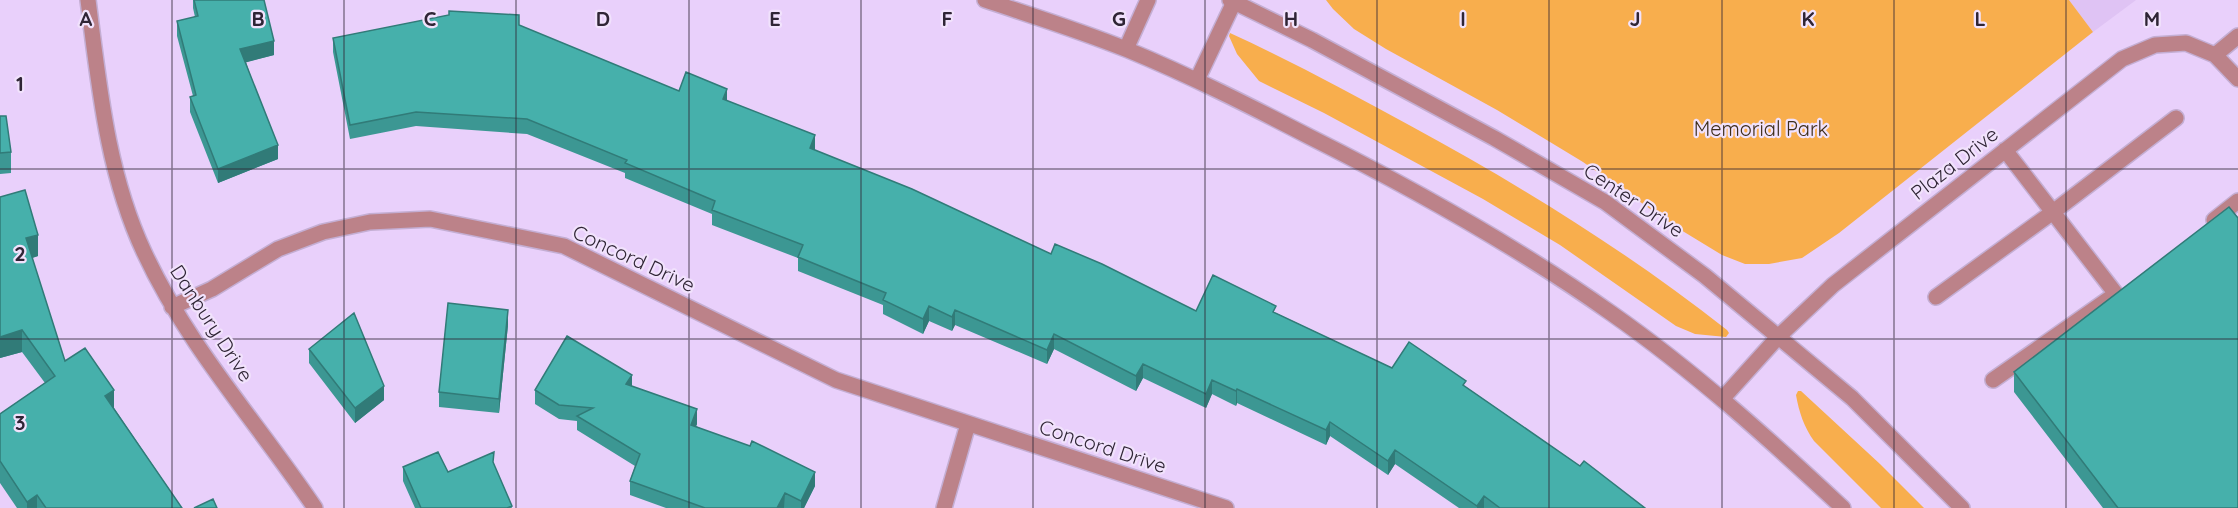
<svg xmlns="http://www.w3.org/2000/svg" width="2238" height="508" font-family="Quicksand,sans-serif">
<rect width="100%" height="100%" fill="#e9d0fb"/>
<path fill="#dfc3f4" d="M2069 0H2136L2093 32Z"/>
<path fill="#f8ae4d" d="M1326 0H2069L2093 32 1839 233 1802 258 1769 264H1745L1722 255 1676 227 1583 162 1497 110 1386 49 1354 29 1333 9Z
M1230 33C1291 61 1350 93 1409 125 1523 187 1625 250 1727 330L1729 333 1726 337 1695 334 1676 326 1560 245 1483 199 1324 113 1259 81 1237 54 1229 36Z
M1798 391H1801L1880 464 1924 508H1881L1814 441C1804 427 1799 412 1796 395Z"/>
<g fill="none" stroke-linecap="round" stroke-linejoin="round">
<g stroke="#c4aed3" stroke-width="18">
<path id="minor" d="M88 0C99 85 107 173 144 252 188 347 257 422 315 508
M985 0C1033 16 1081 31 1128 50 1191 76 1250 106 1310 137 1414 189 1516 246 1611 313 1694 371 1769 439 1843 508
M1230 0 1312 40 1494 138 1605 202 1705 276 1852 398 1962 508
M1126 49 1148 0
M2215 55 2238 36
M1197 80 1235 0
M2214 220 2238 201
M1936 297 2053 212 2176 118
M172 307 212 289 278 249 323 232 370 222 430 219 564 246 836 380 1226 508
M1993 380 2116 294 2005 150
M1723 398 1779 336 1833 285 2122 59 2155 45 2186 43 2215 55 2238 79
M944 508 968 424"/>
</g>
<use href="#minor" stroke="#bc8289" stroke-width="15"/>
</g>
<path fill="#3c9793" d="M193 0H264L274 55 246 62 278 159 218 183 190 112V97L193 96 177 36V21L195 17 193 8Z
M519 26 679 91 727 101 815 149 814 150 1051 254 1196 311 1276 313 1392 368 1466 387 1580 466 1645 508H1459L1395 464 1388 475 1330 436 1326 445 1237 403 1236 406 1212 394 1206 408 1143 378 1136 391 1054 349 1047 364 955 325 952 331 929 321 923 334 883 314V305L798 271V258L712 225V214L625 178V173L527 134 416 126 350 139 333 52V38Z
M0 116 11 152V173L0 174Z
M0 197 38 256 32 258 65 361 114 408 182 508H17L0 483V414L45 383 22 352 0 358Z
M508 325 499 413 439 407V392Z
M309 349 384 400 355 423 309 363Z
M2014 372 2238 508H2103L2014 392Z
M632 386 697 424 696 426 815 486 804 508H666L630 495V481L635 466 577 430V421L559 419 535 404V390Z
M494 465 512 508H415L403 481V467L448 472Z"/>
<path fill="#317b78" d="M274 41V55L240 64V49Z
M727 89V103L723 99Z
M815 135V149L810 163V148Z
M278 145V159L218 183V169Z
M38 235V256L26 260V238Z
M929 306V321L923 334V319Z
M508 310V325L499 413V399Z
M955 310V325L952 331V317Z
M22 330V352L0 358V337Z
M1054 334V349L1047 364V350Z
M1143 364V378L1136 391V376Z
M632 375V389L626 384Z
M1212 380V394L1206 408V394Z
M384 386V400L355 423V408Z
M1237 389V403L1236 406V391Z
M114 390V411L105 396Z
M697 409V424L691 439V425Z
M1330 422V436L1326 445V430Z
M1395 450V464L1388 475V461Z
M815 472V486L804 508H801V501Z
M785 493 784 508H777Z
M37 495V508H27V502Z
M1484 496V508H1477V506Z"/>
<path fill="#46b0ab" stroke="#317b78" stroke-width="1.5" d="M194 0H264L274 41 240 49 278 145 218 169 190 97 196 95 177 21 198 16Z
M449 11 519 15V25L679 91 686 72 727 89 723 99 815 135 810 148 912 189 1051 254 1055 244 1102 264 1196 311 1213 275 1276 306 1273 312 1392 368 1409 342 1466 381 1463 385 1580 466 1584 461 1645 508H1500L1484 496 1477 506 1395 450 1388 461 1330 422 1326 430 1237 389 1236 391 1212 380 1206 394 1143 364 1136 376 1054 334 1047 350 955 310 952 317 929 306 923 319 883 300 886 293 798 257 803 245 712 210 715 201 625 163 627 160 527 119 416 112 350 125 333 38 449 15Z
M0 116H6L11 152 0 153Z
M25 190 38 235 26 238 65 361 85 348 114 390 105 396 182 508H46L37 495 27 502 0 461V414L55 376 22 330 0 337V197Z
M2229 207 2238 218V508H2118L2014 372Z
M448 303 508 310 499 399 439 392Z
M354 313 384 386 355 408 309 349Z
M567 336 632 375 626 384 697 409 691 425 750 446 752 441 815 472 801 501 785 493 777 508H705L630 481 640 454 577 416 593 408 559 405 535 390Z
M438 452 448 472 494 452 493 462 512 506 507 508H421L403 467Z
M213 499 217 508H194Z"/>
<path fill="none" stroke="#2f2535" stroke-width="1.5" stroke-opacity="0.55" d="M172 0V508M344 0V508M516 0V508M689 0V508M861 0V508M1033 0V508M1205 0V508M1377 0V508M1549 0V508M1722 0V508M1894 0V508M2066 0V508M0 169H2238M0 339H2238"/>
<g text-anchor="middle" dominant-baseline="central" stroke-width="4.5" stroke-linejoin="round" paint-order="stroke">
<g font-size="20" fill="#3d2d1a" stroke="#f1e2fc">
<text x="1761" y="128">Memorial Park</text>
</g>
<g font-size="20" fill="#2f2535" stroke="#f1e2fc">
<text transform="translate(1954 163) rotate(-38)">Plaza Drive</text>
<text transform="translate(1634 200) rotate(34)">Center Drive</text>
<text transform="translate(634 258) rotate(25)">Concord Drive</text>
<text transform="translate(212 323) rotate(57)">Danbury Drive</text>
<text transform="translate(1103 446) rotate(18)">Concord Drive</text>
</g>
</g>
<g font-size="20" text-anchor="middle" font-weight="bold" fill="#2f2535" stroke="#f1e2fc" stroke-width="4.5" stroke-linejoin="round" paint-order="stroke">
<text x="86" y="26">A</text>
<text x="258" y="26">B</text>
<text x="430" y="26">C</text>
<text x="603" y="26">D</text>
<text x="775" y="26">E</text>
<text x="947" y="26">F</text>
<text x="1119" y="26">G</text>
<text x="1291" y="26">H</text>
<text x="1463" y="26">I</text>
<text x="1635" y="26">J</text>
<text x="1808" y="26">K</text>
<text x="1980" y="26">L</text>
<text x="2152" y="26">M</text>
<text x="20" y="91">1</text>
<text x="20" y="261">2</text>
<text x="20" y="430">3</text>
</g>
</svg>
